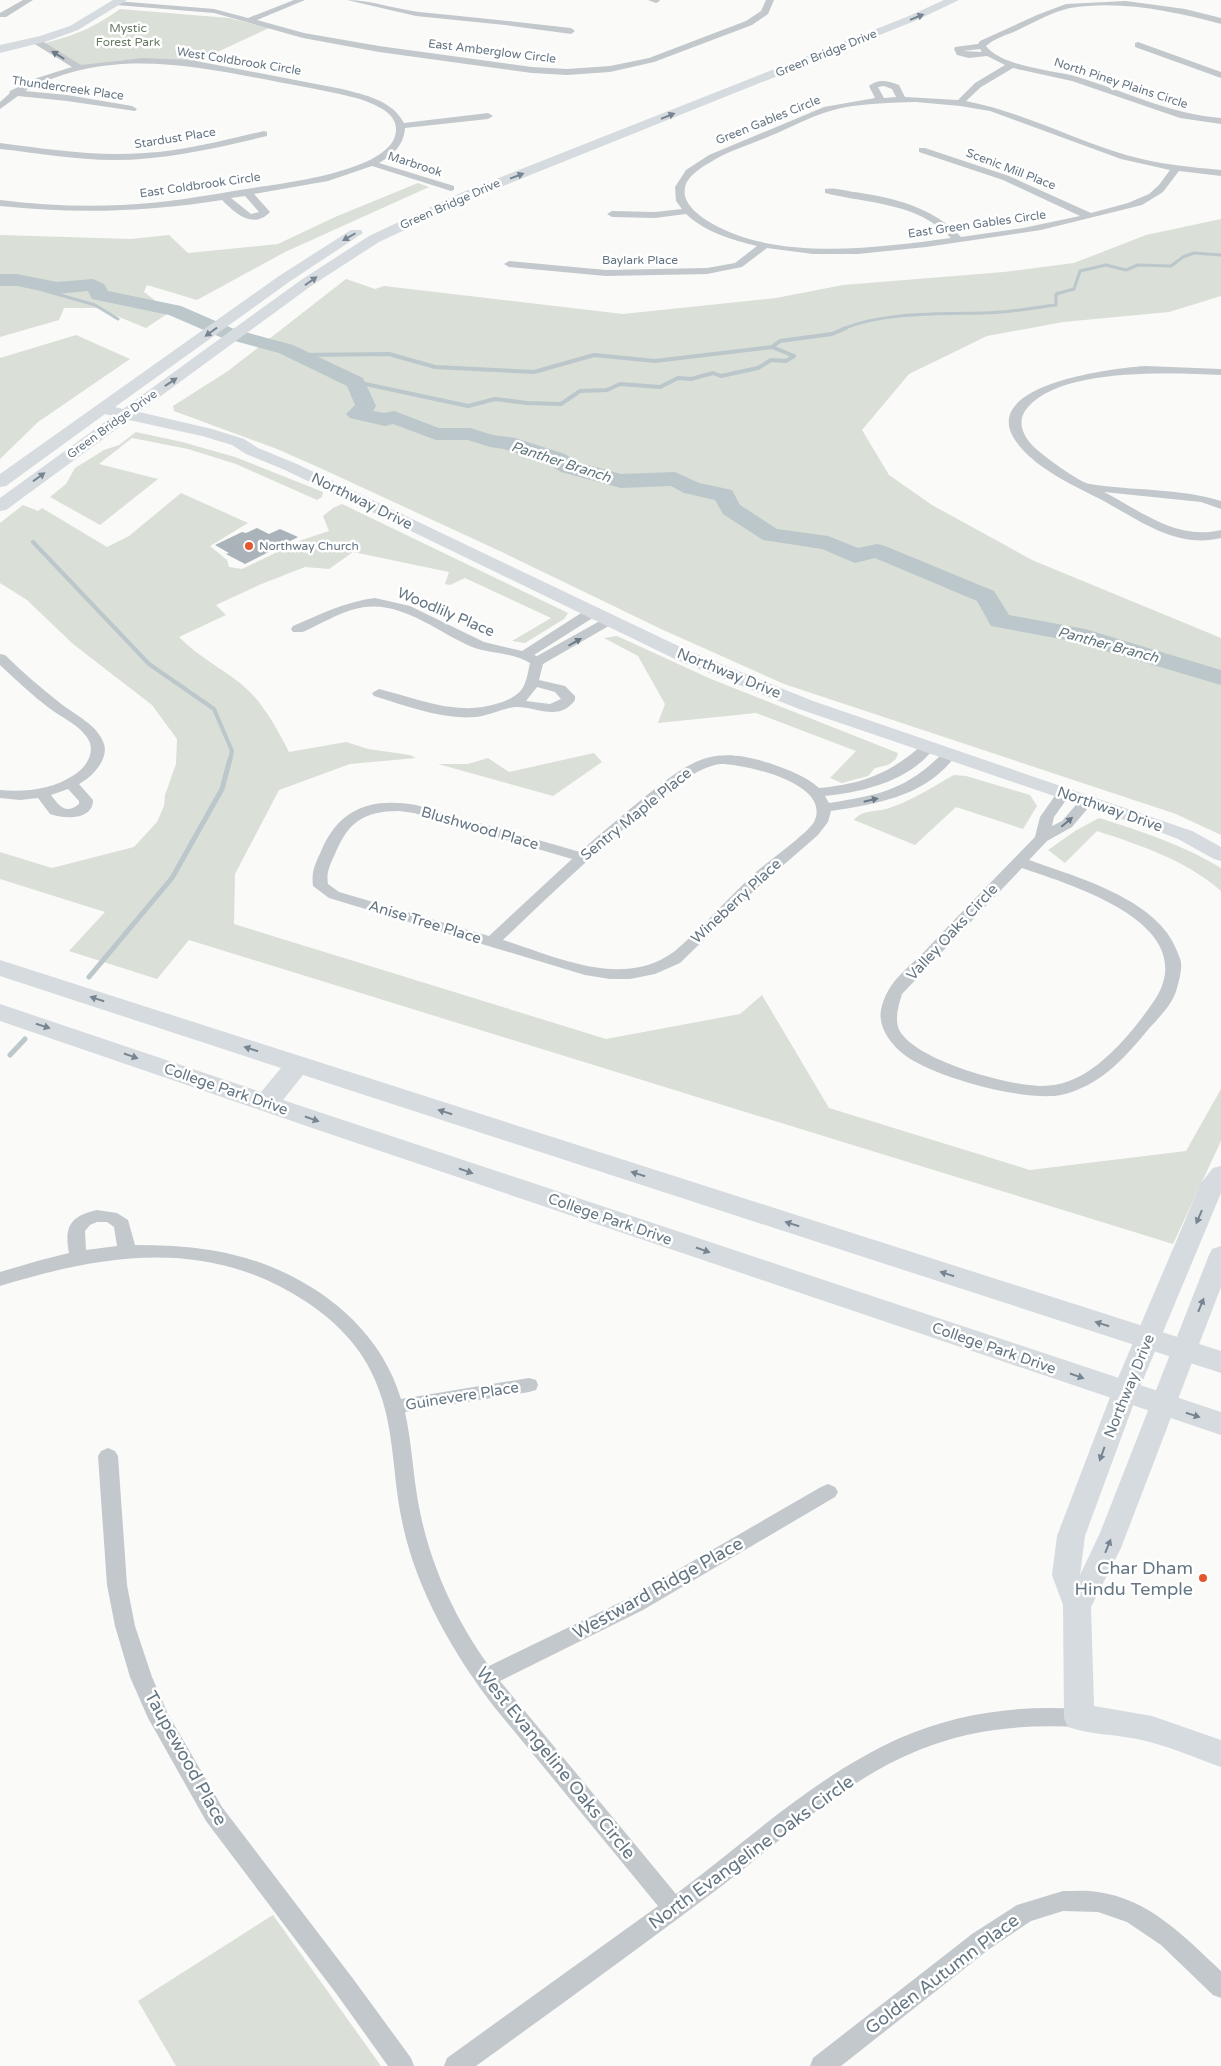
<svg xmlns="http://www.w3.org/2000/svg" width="1221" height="2066" font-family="'Varela Round',sans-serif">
<rect width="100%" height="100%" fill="#fafaf8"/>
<path fill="#dadfd7" d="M120 9 229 18 269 28 196 62 167 59 123 60 81 66 45 43C76 35 93 28 120 9Z
M418 183 429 187 285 252 197 300 147 285 144 292 170 312 146 328 97 308H64L59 320 0 337V235L131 239 169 235 188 253 278 244 335 217Z
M1221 219V296L1169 312 1063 322 987 336 909 374 862 430 889 475 932 505 1032 560 1221 638V835L1176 814 784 684 661 629 504 553 318 467 277 449 174 411 173 406 228 371 346 279 375 289 384 286 623 314 776 298 843 285 1004 272 1074 263 1146 235Z
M76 335 130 359 38 422 0 459V358Z
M136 432 182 442 235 457 323 492 322 497 317 500 236 464 188 449 132 438 99 464 158 479 100 525 50 497 66 484 75 468 104 450 119 445Z
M181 493 248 523 210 546 227 560 229 567 242 569 302 540 329 531 323 516 333 508 342 504 568 613 564 619 525 643 512 641 551 618 465 578 450 585 445 584 449 572 353 552 329 569 305 567 259 585 216 605 226 615 179 637C199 658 228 671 249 691 266 708 278 731 289 752L346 742 368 749 410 755 416 758 350 764 279 790 235 874 234 924 606 1039 740 1014 762 995 829 1108 1030 1170 1186 1151 1221 1089V1141L1173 1244 189 940 157 979 69 951 105 912 0 879V852L52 868 134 847 157 822 164 806 165 795 176 764 177 739 152 705 73 644 27 600 0 583V523L23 505 38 511 42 508 107 547 129 536Z
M617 636 711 679 898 753 896 759 888 765 875 768 868 776 842 783 830 778 856 751 756 713 658 723 665 704 638 656 604 638Z
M594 753 602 762 553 796 438 764H468L488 758 509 772Z
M954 775 966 776 1030 795 1037 806 1023 829 956 807 915 845 854 820C862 810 874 812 886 809 910 802 932 787 954 775Z
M1099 818C1141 831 1183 845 1221 868V891C1186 860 1140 845 1097 831L1065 863 1048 850 1075 831Z
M273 1915 381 2066H176L138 2001Z"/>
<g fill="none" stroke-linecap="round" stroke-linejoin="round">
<path stroke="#bbc7cb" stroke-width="3" d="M8 280 95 305 118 319
M843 329C883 312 940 314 983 313 1007 313 1032 308 1056 305V294L1074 289 1080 271 1106 265 1126 270 1138 265 1171 266 1183 257 1194 253 1221 255"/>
<path stroke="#bbc7cb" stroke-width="4" d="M300 355 389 354 435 367 534 372 594 355 655 361 772 347
M356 382 468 406 495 399 527 403 561 404 580 391 607 390 620 384 660 387 678 378 691 379 713 373 721 376 758 368 771 360 786 361 794 356 772 347 780 341 832 334 846 328
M33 542 149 664 214 709 232 751 230 760"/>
<path stroke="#bbc7cb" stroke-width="5" d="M89 977 172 878 222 789 230 759
M10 1055 25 1039"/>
<path fill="#bbc7cb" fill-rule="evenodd" d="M0 274H17L57 282 93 279 104 284 108 291 181 306 234 329 293 345 363 378 376 406 373 411 384 413 394 411 439 428H470L493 435 515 438 565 454 577 462 621 474 675 472 699 483 732 490 740 505 777 529 828 536 858 548 877 544 885 546 994 591 1009 615 1085 629 1221 670V685L1072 641 991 626 977 601 875 558 855 563 822 549 763 540 723 514 715 500 684 493 671 486 621 488 561 472 549 464 504 449 490 447 468 440H436L393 424 385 426 350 418 346 414 355 405 347 386 279 353 220 337 169 315 92 299 88 291 57 294 17 286H0Z"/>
</g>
<path fill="#aab3b9" d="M257 528 269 534 280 529 298 537 245 564 226 554 229 553 215 545 242 532 246 533Z"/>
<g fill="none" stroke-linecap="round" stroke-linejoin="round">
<path fill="#c3c8cc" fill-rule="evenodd" d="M23 0H33L6 17H0V13Z
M294 0H305L257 20 304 33 379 46 532 67 567 69 610 66 649 58 746 21 761 11 766 0H774L768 14 752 25 654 62 610 72 567 75 532 73 379 52 303 38 214 13 116 5 112 3 116 1 214 9 248 18Z
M347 0C372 0 394 9 419 12 469 17 520 22 571 28L575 31 571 34 505 25 416 16Z
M648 0H659L660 1 656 3Z
M1126 1 1185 9 1221 18V24C1173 11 1120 0 1070 8 1053 12 1036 21 1020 29 1010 34 994 38 986 46 1002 67 1053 70 1078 77 1127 92 1170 114 1221 118V124L1180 118 1072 81 1013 68 981 87 966 101C1022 112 1072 139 1126 155 1157 164 1189 167 1221 170V176L1179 171 1163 192 1142 205 1041 230 926 247 858 254H813L767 248 742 267 707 274 606 276 509 267 504 264 509 261 606 270 707 268 735 263 757 246C732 240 705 232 686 214L655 218 612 217 607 214 612 211 655 212 682 209 676 201 675 187 686 170 709 155 824 107 875 98 869 86C878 78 889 81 899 85L905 97 958 100 975 83 1005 65 987 56 969 58 957 55 954 49 955 47 978 44 980 41 1037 15 1066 4ZM980 49 982 52 963 51ZM884 86 892 89 896 97 884 98 878 87ZM916 102 960 106 990 111 1121 159 1170 170 1159 185 1149 194 1128 203 1091 213 1009 176 925 148H919V152L1003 180 1080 216 1023 228 961 237C933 207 894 198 855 192 846 191 834 187 825 189V193C869 204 917 202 951 238 877 248 769 263 703 218 694 211 682 201 685 188 687 175 704 166 714 160 731 150 752 144 770 136 790 128 809 117 830 111 857 103 887 103 916 102Z
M33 39H39L81 65 142 58 191 60 342 89C365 95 392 100 404 123L488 113 493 116 488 119 405 128C404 145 393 155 379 163L454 186V190L451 191 372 166 328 181 254 194 270 212C253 230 235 213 222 200 148 212 75 214 0 206V200C40 205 81 207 122 205 164 203 205 196 246 189 276 184 399 172 396 128 395 111 373 104 360 99 333 92 305 87 278 82 190 65 108 47 25 91L67 95 132 106 137 109 135 111 67 101 18 96 0 109V102L9 94 10 91 37 78 72 67 33 43ZM245 196 259 212 251 214 231 198Z
M1138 42 1221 72V78L1135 47V43Z
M264 131 267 132V136C217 148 165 160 114 160 75 160 38 153 0 149V143C48 149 96 157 144 153 185 151 224 140 264 131Z
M1145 366 1221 369V375C1172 373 1063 367 1028 407 1016 420 1022 435 1034 447 1042 455 1080 483 1090 484 1133 491 1179 488 1221 501V509L1201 502 1104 492C1141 511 1177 541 1221 530V538C1176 549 1139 520 1102 500 1073 485 1034 468 1015 440 978 384 1115 368 1145 366Z
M375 598 410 606 484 642 522 651 589 608H599L600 611 599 614 534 655 537 656 607 617 612 616 619 620 543 664 539 680 565 686 575 696V700C559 722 537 707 517 707 510 706 488 716 476 717 442 720 407 706 374 696L372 693 379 689C419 699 458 717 499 703 507 701 517 696 522 689 527 682 528 671 530 663 513 652 490 654 472 647 435 631 398 597 355 609 337 614 320 624 303 632H293L291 629 293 626C321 614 344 602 375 598ZM537 687 555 692 561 699 550 704 526 701Z
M0 654 5 655C22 672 41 688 60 703 75 715 98 725 104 744 109 760 91 778 79 784L93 800C93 821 63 819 50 814L38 798 20 800 0 798V790C25 792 52 790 74 775 84 769 94 756 90 743 84 727 62 718 49 708 32 695 16 680 0 665ZM68 789 79 801V804C66 815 59 806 51 795Z
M927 744 932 745 934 748C910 781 863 792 825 796L829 803C880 795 906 790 944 752H954L956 755C927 796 877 804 831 811L828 822 818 835 756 889 680 963 655 974 630 979H610L585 975 329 898 313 886C311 870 316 863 322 849 341 807 372 798 416 805L580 852C602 832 624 814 647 795 692 760 712 744 772 764 788 770 806 776 819 788 862 784 889 774 922 745ZM720 764C744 764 833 783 814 822 807 834 767 862 754 874 727 899 703 927 675 951 623 990 557 957 503 940 551 894 600 847 653 805 674 789 692 769 720 764ZM399 811 414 813 572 859 489 936 339 892 328 884C326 872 330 865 335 854 348 822 364 811 399 811Z
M1064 789 1069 790 1071 793 1054 817 1052 826 1062 821 1082 798H1092L1094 801 1072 827 1047 841 1029 860C1076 877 1158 899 1177 951 1178 955 1181 959 1181 963 1182 970 1179 981 1177 988 1173 1005 1157 1019 1146 1032 1122 1061 1099 1086 1061 1095 1025 1102 931 1077 902 1053 890 1043 878 1027 881 1010 882 1004 885 996 888 991 896 976 913 963 925 951 961 912 998 875 1035 837L1040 817 1059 790ZM1022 868C1071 885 1201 923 1156 998 1136 1028 1103 1069 1069 1081 1059 1085 1049 1086 1039 1086 1007 1085 909 1059 898 1027 895 1016 899 1004 902 994Z
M97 1210 117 1213 128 1220 135 1245C160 1245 185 1246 210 1250 293 1263 376 1315 401 1399L529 1378 536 1380 538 1385 536 1390 529 1392 405 1412C412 1444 413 1475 419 1507 430 1564 455 1619 489 1666L629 1598 821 1487 828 1484 835 1487 838 1492 835 1497 643 1610 500 1681 676 1894C748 1840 817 1775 900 1738 957 1713 1018 1705 1079 1709L1087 1711 1090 1718 1087 1725 1079 1727C1024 1724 970 1729 919 1750 846 1779 785 1838 723 1885 642 1946 559 2006 476 2066H444L447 2058 658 1906 495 1708C452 1652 414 1586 401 1516 393 1475 394 1432 380 1393 367 1353 339 1323 305 1301 207 1237 105 1254 0 1286V1272L41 1260 69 1253C64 1227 70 1216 97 1210ZM97 1222H107L114 1227 117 1246 86 1250 85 1231 90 1225Z
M108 1448 115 1451 118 1456 127 1585 135 1626 152 1677 168 1714 222 1807 354 1980 411 2058 414 2066H388L338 1996 206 1821 148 1718 130 1677 115 1626 107 1585 98 1456 101 1451Z
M1063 1891C1074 1891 1086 1890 1098 1892 1149 1899 1185 1937 1221 1971V1998L1213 1995 1161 1945 1127 1922 1098 1912 1063 1911 1031 1921 988 1950 841 2066H810L813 2058 972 1934 1017 1905Z"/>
<path fill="#d6dbdf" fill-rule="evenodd" d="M113 0H127L78 30 48 41 0 53V45L40 36 70 26Z
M944 0H959L917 20 473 198 379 242 311 286 139 412 212 429 244 439 258 448 297 464 691 652 813 701 1192 831 1221 847V861L1214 859 1178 839 1157 831 799 709 677 660 285 470 246 454 232 445 202 436 129 420 6 510 0 511V498L113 416 105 414 6 486 0 487V474L279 276 351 230H361L363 233 289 282 115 407 123 409 301 280 369 236 463 192 909 16Z
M1221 1166V1193L1138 1392 1085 1536 1080 1575 1100 1533 1209 1255 1212 1249 1221 1246V1287L1121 1548 1091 1607 1094 1706 1152 1716 1221 1740V1767C1193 1757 1166 1745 1137 1739 1114 1734 1090 1735 1068 1727L1064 1718 1063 1605 1052 1575 1057 1536 1112 1392 1201 1183 1213 1168Z"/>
<path fill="#d6dbdf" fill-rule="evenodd" d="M0 960 1221 1351V1373L303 1075 283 1100 1221 1412V1435L321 1131 0 1021V1004L261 1092 281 1068 0 976Z"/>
</g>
<defs><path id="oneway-solid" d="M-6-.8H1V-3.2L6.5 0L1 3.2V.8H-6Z" transform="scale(1.25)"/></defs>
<g fill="#768591">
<use href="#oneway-solid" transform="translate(917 17) rotate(-22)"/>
<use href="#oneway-solid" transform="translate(668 116) rotate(-22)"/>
<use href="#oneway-solid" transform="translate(517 176) rotate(-21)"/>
<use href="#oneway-solid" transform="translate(349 237) rotate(150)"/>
<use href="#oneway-solid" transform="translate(311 281) rotate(-35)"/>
<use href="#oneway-solid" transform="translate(211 332) rotate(144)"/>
<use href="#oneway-solid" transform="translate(171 382) rotate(-34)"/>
<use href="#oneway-solid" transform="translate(39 477) rotate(-36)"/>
<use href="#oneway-solid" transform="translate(97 999) rotate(-162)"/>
<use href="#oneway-solid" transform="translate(43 1026) rotate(18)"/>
<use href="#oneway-solid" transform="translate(251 1049) rotate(-162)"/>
<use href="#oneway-solid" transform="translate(131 1056) rotate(19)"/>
<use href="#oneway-solid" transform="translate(445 1112) rotate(-162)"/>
<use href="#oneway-solid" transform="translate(312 1119) rotate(19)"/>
<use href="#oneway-solid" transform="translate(466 1171) rotate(19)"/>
<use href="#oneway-solid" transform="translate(638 1174) rotate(-162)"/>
<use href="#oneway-solid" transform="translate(1199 1217) rotate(113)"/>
<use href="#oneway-solid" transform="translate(792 1224) rotate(-162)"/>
<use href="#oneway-solid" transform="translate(703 1250) rotate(19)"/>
<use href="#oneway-solid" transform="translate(947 1274) rotate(-162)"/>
<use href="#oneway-solid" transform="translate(1201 1305) rotate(-68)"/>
<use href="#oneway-solid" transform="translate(1102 1324) rotate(-162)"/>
<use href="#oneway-solid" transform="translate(1077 1376) rotate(19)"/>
<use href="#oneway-solid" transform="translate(1193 1415) rotate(18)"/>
<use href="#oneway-solid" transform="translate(1102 1454) rotate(110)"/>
<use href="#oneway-solid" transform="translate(1108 1546) rotate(-68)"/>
</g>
<g fill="#6a7a87">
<use href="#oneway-solid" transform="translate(58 55) rotate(-148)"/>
<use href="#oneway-solid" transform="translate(575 642) rotate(-30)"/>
<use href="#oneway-solid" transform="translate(871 800) rotate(-13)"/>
<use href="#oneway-solid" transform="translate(1067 822) rotate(-40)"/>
</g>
<g fill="#e4572e" stroke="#fff" stroke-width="2">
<circle cx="249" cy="546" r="5"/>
<circle cx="1203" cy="1578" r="5"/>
</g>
<g text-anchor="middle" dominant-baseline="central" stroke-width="5" stroke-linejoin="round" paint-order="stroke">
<g font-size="12" fill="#687a64" stroke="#fff">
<text x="128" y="28">Mystic<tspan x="128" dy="14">Forest Park</tspan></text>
</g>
<g font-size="12" fill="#657683" stroke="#fff">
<text transform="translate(492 51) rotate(7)">East Amberglow Circle</text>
<text transform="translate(826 53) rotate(-22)">Green Bridge Drive</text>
<text transform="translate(239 61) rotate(9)">West Coldbrook Circle</text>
<text transform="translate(1121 83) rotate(18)">North Piney Plains Circle</text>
<text transform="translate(68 88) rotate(8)">Thundercreek Place</text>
<text transform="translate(768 120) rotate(-22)">Green Gables Circle</text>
<text transform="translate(175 138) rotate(-9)">Stardust Place</text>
<text transform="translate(415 164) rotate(18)">Marbrook</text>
<text transform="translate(1011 169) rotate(21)">Scenic Mill Place</text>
<text transform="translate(200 185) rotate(-8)">East Coldbrook Circle</text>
<text transform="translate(450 204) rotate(-24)">Green Bridge Drive</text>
<text transform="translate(977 224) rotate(-8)">East Green Gables Circle</text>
<text x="640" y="260">Baylark Place</text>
<text transform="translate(112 424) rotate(-36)">Green Bridge Drive</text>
</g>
<g font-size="12" fill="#657683" stroke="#fff" text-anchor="start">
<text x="259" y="546">Northway Church</text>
</g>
<g font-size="14" font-style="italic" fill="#60757c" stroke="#fff">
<text transform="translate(561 462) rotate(18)">Panther Branch</text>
<text transform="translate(1108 645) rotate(15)">Panther Branch</text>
</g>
<g font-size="15" fill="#657683" stroke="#fff">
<text transform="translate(362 501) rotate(26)">Northway Drive</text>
<text transform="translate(446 612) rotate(23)">Woodlily Place</text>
<text transform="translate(729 673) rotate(22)">Northway Drive</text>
<text transform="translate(1110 809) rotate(19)">Northway Drive</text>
<text transform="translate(636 814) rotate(-39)">Sentry Maple Place</text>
<text transform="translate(480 828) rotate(16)">Blushwood Place</text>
<text transform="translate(736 901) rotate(-43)">Wineberry Place</text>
<text transform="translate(425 922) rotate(17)">Anise Tree Place</text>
<text transform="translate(952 932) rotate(-47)">Valley Oaks Circle</text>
<text transform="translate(226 1089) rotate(19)">College Park Drive</text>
<text transform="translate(610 1219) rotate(19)">College Park Drive</text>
<text transform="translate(994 1348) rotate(19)">College Park Drive</text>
<text transform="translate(1129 1386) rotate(-68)">Northway Drive</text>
<text transform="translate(462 1396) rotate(-9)">Guinevere Place</text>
</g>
<g font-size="18" fill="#657683" stroke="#fff" text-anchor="end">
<text x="1193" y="1568">Char Dham<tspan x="1193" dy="21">Hindu Temple</tspan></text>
</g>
<g font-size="18" fill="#657683" stroke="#fff">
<text transform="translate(658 1588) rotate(-29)">Westward Ridge Place</text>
<text transform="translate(186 1758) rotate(61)">Taupewood Place</text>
<text transform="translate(556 1763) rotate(51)">West Evangeline Oaks Circle</text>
<text transform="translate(751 1852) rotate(-36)">North Evangeline Oaks Circle</text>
<text transform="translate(942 1974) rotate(-37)">Golden Autumn Place</text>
</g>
</g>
</svg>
